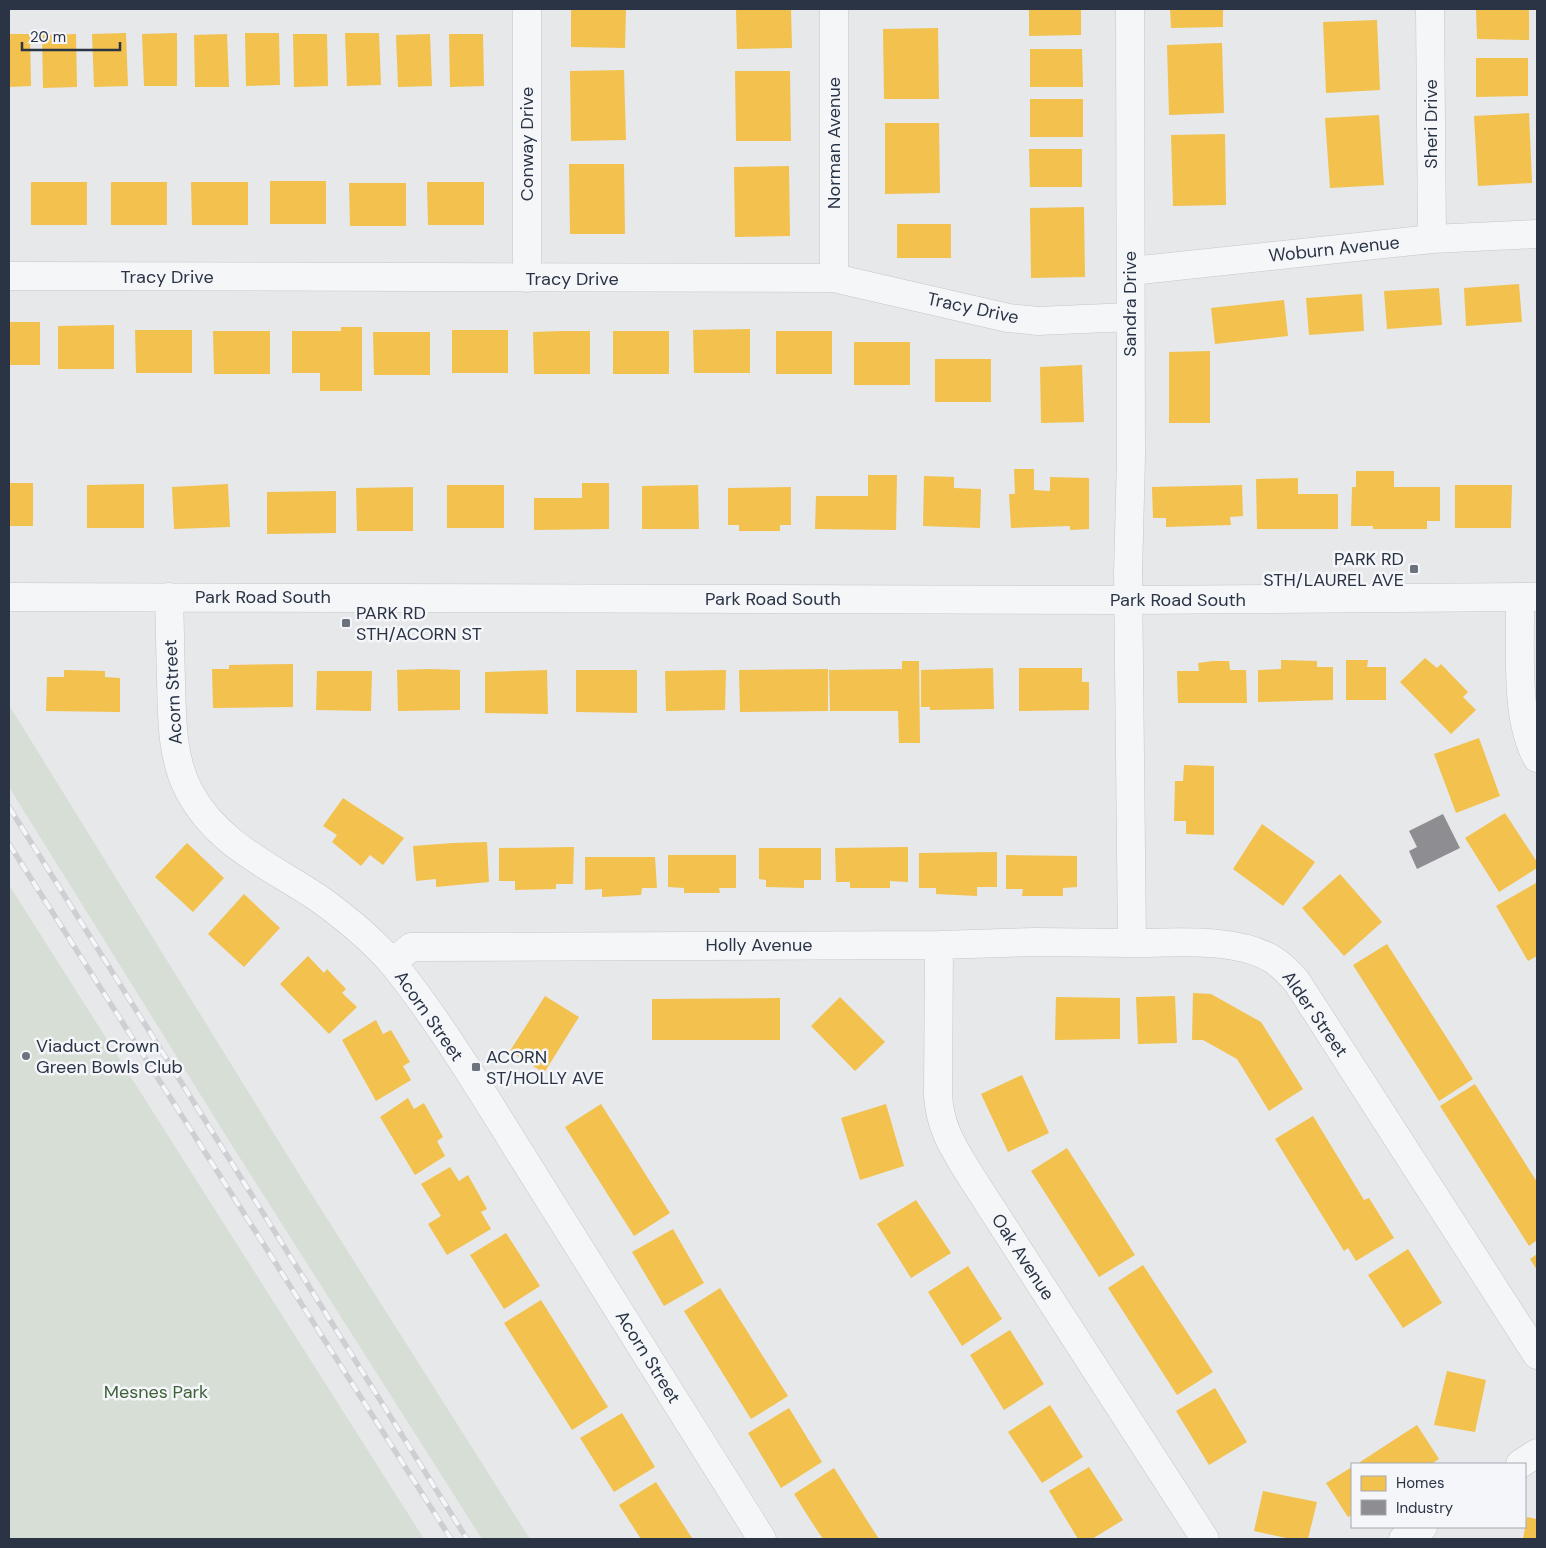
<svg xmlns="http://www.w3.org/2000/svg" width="1546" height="1548" font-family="'DM Sans',sans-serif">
<rect width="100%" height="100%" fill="#e6e8ea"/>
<path fill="#d6ded6" d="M9 705 307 1187 530 1539H482L233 1147 9 787Z
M9 885 424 1539H9Z"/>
<path fill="#f2c14e" d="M571 9H626L625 48 571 47Z
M736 9H791L792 48 737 49Z
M1029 9H1081V35L1029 36Z
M1170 9H1223V27L1171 28Z
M1476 9H1529V40L1477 39Z
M1377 20 1380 90 1326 93 1323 22Z
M938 28 939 99H884L883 29Z
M126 33 128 86 94 87 92 34Z
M177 33V86H144L142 34Z
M245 33H279L280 85 246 86Z
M345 33H379L381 85 347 86Z
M9 34H30L31 86 9 87Z
M76 34 77 87 43 88 42 35Z
M227 34 229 87H195L194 35Z
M293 34H327L328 86 294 87Z
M430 34 432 86 398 87 396 35Z
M449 34H483L484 86 450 87Z
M1222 43 1224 113 1169 115 1167 45Z
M1030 49H1082L1083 87H1030Z
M1476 58H1528V96L1476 97Z
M624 70 626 140 571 141 570 71Z
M735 71H790L791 141H736Z
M1030 99H1083V137H1030Z
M1529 113 1532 183 1478 186 1474 116Z
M1379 115 1384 185 1330 188 1325 118Z
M885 123H939L940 193 885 194Z
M1225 134 1226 205 1173 206 1171 135Z
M1029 149H1082V187H1030Z
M569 164H624L625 234H570Z
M789 166 790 236 735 237 734 167Z
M270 181H326V224H270Z
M31 182H87V225H31Z
M111 182H167V225H111Z
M191 182H248V225H192Z
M427 182H484V225H428Z
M349 183H406V226H350Z
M1084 207 1085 277 1031 278 1030 208Z
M897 224H951V258H897Z
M1519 284 1522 322 1466 326 1464 288Z
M1439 288 1442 325 1387 329 1384 291Z
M1362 294 1364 331 1309 335 1306 298Z
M1284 300 1288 336 1215 344 1211 308Z
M9 322H40V365H9Z
M114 325V369H58V326Z
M341 327H362V391H320V373H292V331H341Z
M750 329V373H694L693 330Z
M135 330H192V373H136Z
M452 330H508V373H452Z
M213 331H270V374H214Z
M561 331H590V374H534L533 332Z
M613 331H669V374H613Z
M776 331H832V374H776Z
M373 332H430V375H374Z
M854 342H910V385H854Z
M1210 351V423H1169V352Z
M935 359H991V402H935Z
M1082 365 1084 422 1041 423 1040 367Z
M1014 469H1034V490L1050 491V477L1089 478V529L1070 530V526L1011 528 1009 494H1015Z
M1356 471H1394V487H1440V521H1427V529H1373V526H1351L1352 487H1356Z
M868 475H897L896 530 815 529 816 496H868Z
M924 476 954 477V488L981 489 980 528 923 526Z
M1298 478V494H1338V529H1257L1256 479Z
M9 483H33V526H9Z
M582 483H609V529L534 530V498H582Z
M144 484V528H87V485Z
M228 484 230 527 174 529 172 487Z
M447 485H504V528H447Z
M698 485 699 529H642V486Z
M1242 485 1243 516 1230 517 1231 525 1166 527V518H1153L1152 487Z
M1455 485H1512L1511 528H1455Z
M413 487V531H357L356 488Z
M791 487V525H780V531H739V525H728V488Z
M336 491V533L267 534V492Z
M1425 658 1437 668 1441 664 1468 692 1463 697 1476 710 1451 734 1400 682Z
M1281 660 1317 661V667H1333V700L1258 702V670L1281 669Z
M1346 660H1368L1367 667H1386V700H1346Z
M902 661H919L920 743H899L898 711H830L829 670 902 669Z
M1213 661H1229L1230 670H1246L1247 703H1178L1177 671H1199L1198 663Z
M293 664V707L213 708 212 669H229V665Z
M993 668 994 709 930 710V707H921V670Z
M1019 668H1082V682H1089V710L1019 711Z
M430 669 460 670V710L398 711 397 670Z
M828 669V711L740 712 739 670Z
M64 670 105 671V677L120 678V712L46 711 47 677H64Z
M547 670 548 714 485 713V672Z
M576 670H637V713L576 712Z
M726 670 725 710 666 711 665 671Z
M317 671H372L371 711 316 710Z
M1479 738 1500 796 1456 813 1434 754Z
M1184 765 1214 766V835L1186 834V821H1174L1175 781H1183Z
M343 798 404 838 383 865 370 855 361 866 332 842 337 835 323 826Z
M1505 813 1537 862V868L1499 892 1465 838Z
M1262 824 1315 862 1283 906 1233 869Z
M487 842 489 882 436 887V879L416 881 413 846 453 843Z
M187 843 224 878 193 912 155 877Z
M574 847 573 884H556V889L515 890V881H499V848Z
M908 847V882L890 881V888H850V882H836L835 848Z
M759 848H821V880H804V888L766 887V880L759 879Z
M997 852V887H977V896L936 894V888H919V853Z
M668 855H736V888H719L720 893H684V888L668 887Z
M1006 855 1077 856V887L1063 888V896H1022L1023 889H1006Z
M585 857H655L657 888H642L641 895 602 897V889L585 890Z
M1340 874 1382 922 1344 956 1302 908Z
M1536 883 1537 885V956L1528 961 1496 906Z
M244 894 280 928 244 967 208 934Z
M1387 944 1473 1079 1439 1101 1353 965Z
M308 956 324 973 327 969 346 989 342 993 357 1007 329 1034 280 984Z
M1193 993 1211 994 1261 1022 1303 1089 1269 1111 1237 1059 1203 1040H1192Z
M545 996 579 1017 544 1073 510 1051Z
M1175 996 1177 1043 1138 1044 1136 997Z
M840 997 885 1042 855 1071 811 1026Z
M1056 997 1120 998V1039L1055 1040Z
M780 998V1040H652V999Z
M376 1020 383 1034 391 1030 410 1062 403 1066 411 1080 376 1101 342 1040Z
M1022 1075 1049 1133 1008 1152 981 1094Z
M1475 1084 1537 1182V1240L1529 1246 1440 1106Z
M408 1098 414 1109 424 1103 443 1137 437 1141 445 1156 415 1175 380 1117Z
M601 1104 670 1213 634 1236 565 1127Z
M886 1104 904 1166 860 1180 841 1118Z
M1313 1116 1364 1200 1369 1198 1394 1238 1356 1261 1348 1248 1344 1251 1275 1139Z
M1067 1148 1135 1255 1099 1277 1031 1171Z
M450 1167 459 1181 468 1175 487 1209 481 1212 491 1229 447 1255 428 1224 441 1216 421 1184Z
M916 1200 951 1253 911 1278 877 1224Z
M673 1229 704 1283 664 1306 632 1252Z
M506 1233 540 1286 504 1309 470 1255Z
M1408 1249 1442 1303 1403 1328 1368 1275Z
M1537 1254V1270L1530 1259Z
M1143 1265 1213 1372 1177 1395 1108 1288Z
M968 1266 1002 1319 962 1346 928 1292Z
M720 1288 788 1396 751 1419 684 1311Z
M541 1300 608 1407 572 1430 504 1323Z
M1010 1330 1044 1384 1004 1410 970 1355Z
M1447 1371 1486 1380 1475 1432 1434 1425Z
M1215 1388 1247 1442 1209 1465 1176 1411Z
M1050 1405 1083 1457 1042 1483 1008 1432Z
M789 1408 822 1462 781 1488 748 1433Z
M622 1413 655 1467 614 1492 580 1438Z
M1417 1425 1439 1459 1431 1464H1357Z
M1089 1467 1123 1520 1092 1539H1078L1049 1491Z
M1352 1467V1515L1348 1517 1326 1483Z
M834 1468 868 1522 879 1539H823L811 1521 794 1494Z
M656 1482 690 1535 693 1539H641L619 1505Z
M1263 1491 1317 1502 1308 1539H1291L1254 1531Z
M1527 1517 1537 1519V1539H1523Z"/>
<path fill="#8d8d92" d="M1443 814 1460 848 1417 869 1409 851 1417 847 1409 831Z"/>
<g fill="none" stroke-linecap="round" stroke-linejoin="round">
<g stroke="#c4c6c8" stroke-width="29">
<path id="minor" d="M834 9V278
M1130 9 1131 457 1128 573 1132 943C1173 943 1235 937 1272 959 1282 965 1289 973 1297 982L1537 1355
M1430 9 1432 239
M1131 271 1432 239 1537 234
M9 276 834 278 1008 318 1038 321 1130 317
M527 278V9
M9 597 1129 600 1537 597
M169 597C170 624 170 651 171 678 172 716 171 757 189 791 218 846 273 867 321 900 347 919 373 940 394 965 447 1031 490 1106 535 1177 611 1297 686 1418 762 1539
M1520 597C1521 643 1514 718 1537 758
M939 945 938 1095C940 1128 953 1147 970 1175L1205 1539
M392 963 411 947 939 945 1035 942 1132 943
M1520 1464 1537 1453
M1403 1539 1423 1527"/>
</g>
<use href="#minor" stroke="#f5f6f7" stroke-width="28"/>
<g stroke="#cecfd2" stroke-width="5.5">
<path id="rail" d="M9 807 467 1539
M9 844 451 1539"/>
</g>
<use href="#rail" stroke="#f4f6f9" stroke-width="4" stroke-dasharray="11" stroke-linecap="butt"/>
</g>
<g fill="#6c737f" stroke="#f4f6f9" stroke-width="2">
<rect x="1409" y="564" width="10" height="10" rx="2.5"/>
<rect x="341" y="618" width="10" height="10" rx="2.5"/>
<circle cx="26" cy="1056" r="5"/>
<rect x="471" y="1062" width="10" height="10" rx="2.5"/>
</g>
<g text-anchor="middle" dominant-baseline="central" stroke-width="5" stroke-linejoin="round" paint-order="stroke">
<g font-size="18" fill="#2b3445" stroke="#f4f6f9">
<text transform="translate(1431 124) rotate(-90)">Sheri Drive</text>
<text transform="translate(834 143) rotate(-90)">Norman Avenue</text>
<text transform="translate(527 144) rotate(-90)">Conway Drive</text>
<text transform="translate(1334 249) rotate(-6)">Woburn Avenue</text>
<text x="167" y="277">Tracy Drive</text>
<text x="572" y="279">Tracy Drive</text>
<text transform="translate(1130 304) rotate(-90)">Sandra Drive</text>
<text transform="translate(973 308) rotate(12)">Tracy Drive</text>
<text x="263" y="597">Park Road South</text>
<text x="773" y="599">Park Road South</text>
<text x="1178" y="600">Park Road South</text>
<text transform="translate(173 692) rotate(-93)">Acorn Street</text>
<text x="759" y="945">Holly Avenue</text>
<text transform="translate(1315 1014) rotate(55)">Alder Street</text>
<text transform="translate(429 1016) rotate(55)">Acorn Street</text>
<text transform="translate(1023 1257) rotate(57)">Oak Avenue</text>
<text transform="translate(648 1357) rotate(58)">Acorn Street</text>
</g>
<g font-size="18" fill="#2b3445" stroke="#f4f6f9" text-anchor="start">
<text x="1404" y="559" text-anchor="end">PARK RD<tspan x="1404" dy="21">STH/LAUREL AVE</tspan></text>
<text x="356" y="613">PARK RD<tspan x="356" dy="21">STH/ACORN ST</tspan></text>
<text x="36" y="1046">Viaduct Crown<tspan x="36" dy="21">Green Bowls Club</tspan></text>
<text x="486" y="1057">ACORN<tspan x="486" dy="21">ST/HOLLY AVE</tspan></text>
</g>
<g font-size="18" fill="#3f6138" stroke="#f4f6f9">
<text x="156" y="1392">Mesnes Park</text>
</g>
</g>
<rect width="1546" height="1548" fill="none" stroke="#2b3445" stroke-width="20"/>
<rect x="1351" y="1463" width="175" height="65" fill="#f4f6f9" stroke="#a4a8b1"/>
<rect x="1361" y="1476" width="25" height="15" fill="#f2c14e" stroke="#a4a8b1"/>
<text x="1396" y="1488" font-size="15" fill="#2b3445">Homes</text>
<rect x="1361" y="1500" width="25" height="15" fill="#8d8d92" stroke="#a4a8b1"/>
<text x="1396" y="1513" font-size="15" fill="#2b3445">Industry</text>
<path d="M22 42v8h98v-8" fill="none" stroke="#2b3445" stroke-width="2.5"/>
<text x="30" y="42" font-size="15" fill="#2b3445" stroke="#f4f6f9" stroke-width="4" paint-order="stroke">20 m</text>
</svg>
